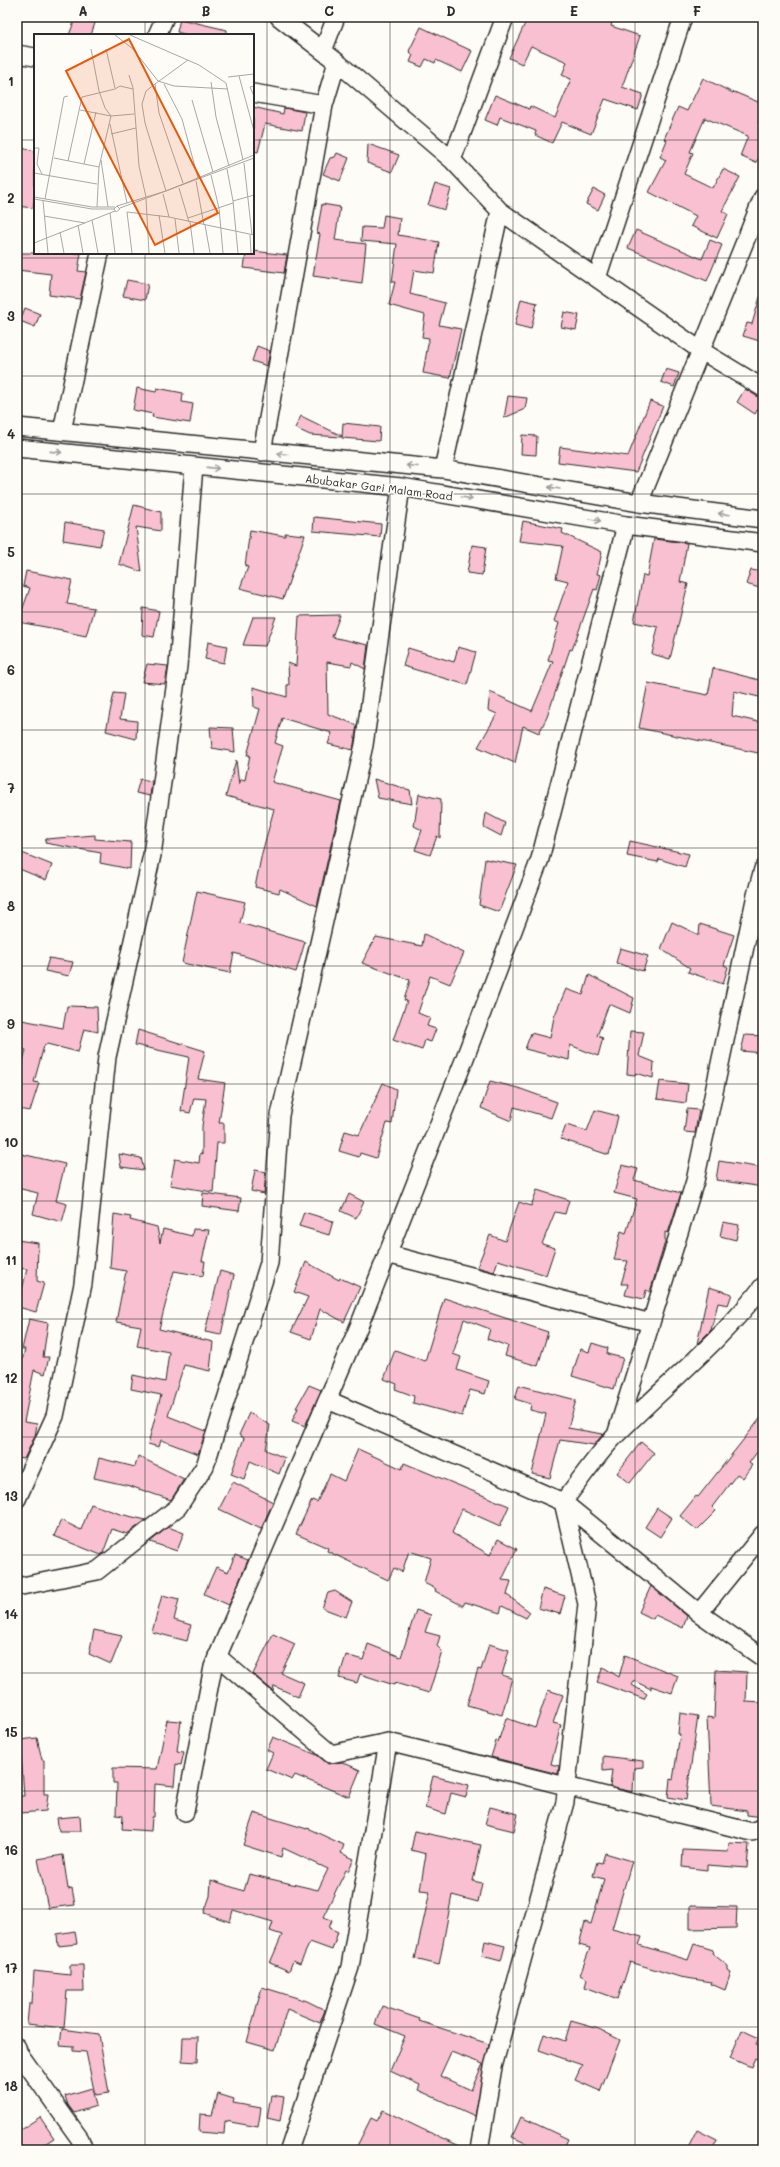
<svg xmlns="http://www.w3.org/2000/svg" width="780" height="2167" font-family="Mali,sans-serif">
<rect width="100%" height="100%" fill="#fdfcf7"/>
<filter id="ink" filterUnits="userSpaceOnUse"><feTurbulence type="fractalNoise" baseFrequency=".025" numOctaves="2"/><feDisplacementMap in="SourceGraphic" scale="8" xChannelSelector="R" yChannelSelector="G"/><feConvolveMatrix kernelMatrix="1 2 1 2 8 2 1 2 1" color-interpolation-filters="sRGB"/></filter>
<g filter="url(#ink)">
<path fill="#f9c0d2" stroke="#2b2b2b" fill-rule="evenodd" d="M76 17H97L91 35H69Z
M528 17H614L611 26 640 36 622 87 643 94 638 110 605 99 591 134 562 122 552 143 535 135 536 131 500 117 497 125 485 120 495 95 529 109 530 106 555 118 571 79 562 75 567 62 531 46 522 64 509 58Z
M180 19 227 30V35H188L177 32Z
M421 27 472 51 462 72 436 60 435 63 426 59 422 67 410 62 413 55 409 51Z
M703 78 733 93 734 92 763 104V113L758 123 763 125V149L756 163 740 156 748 136 705 118 690 152 693 153 684 174 713 188 723 169 740 177 722 211 728 214 717 238 691 226 696 216 649 192 666 160 660 157 667 140 664 139 678 107 687 111Z
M253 107 283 114 284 108 305 112 302 131 265 124 258 152 253 151Z
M368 144 399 155 392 172 367 163Z
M17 147 35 151V192L33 208 17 206Z
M337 153 349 158 340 181 323 174 330 158 335 157Z
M435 184 451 189 445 210 428 205Z
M594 189 605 195 598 210 586 204Z
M322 204 340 207 335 240 366 244 362 283 313 276 320 234 317 233Z
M384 215 400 218 398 235 439 242 434 273 414 270 410 294 445 303 439 325 461 329 450 378 423 373 429 338 422 337 425 315 389 305 395 282H392L397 244 361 241 362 227 382 228Z
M636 230 702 259 710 240 722 245 707 281 628 248Z
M253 251 287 255 284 273 244 268 246 253H253Z
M17 253H81L78 271 86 272 80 299 49 295 51 274 17 270Z
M127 280 148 284 145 300 123 296Z
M760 297 763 298V342L743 336 747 323 752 324Z
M521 299 537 303 531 329 515 325Z
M25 308 40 314 35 327 20 321Z
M564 312 579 315 576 330 561 327Z
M257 346 270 351 267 366 252 361Z
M666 369 679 373 674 387 661 382Z
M137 388 156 392 157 388 183 393 182 402 193 404 190 423 152 417 153 414 133 410Z
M745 389 763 400 755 414 737 402Z
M508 396 527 398 525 409 504 418Z
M650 401 663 406 636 472 558 462 560 447 628 456Z
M301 416 342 436 341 437 310 435 295 428Z
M343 423 380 427 379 441 342 438Z
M522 435 537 436 536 455 521 454Z
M134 505 161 512V531L136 527 142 572 119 564Z
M314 517 381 524 380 537 313 531Z
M523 521 563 529 562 533 602 552 597 574 601 575 597 590 594 589 572 650 570 649 547 717 539 733 523 726 515 763 478 747 497 714 488 710 490 692 532 711 553 661 548 660 559 623 554 621 568 581 556 578 563 546 519 541Z
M65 522 104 529 100 546 63 540Z
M250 530 285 536V533L305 535 283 599 240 588 248 567 245 566Z
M654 539 687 543 680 582 688 584 670 659 652 654 658 627 634 622 643 575 647 576Z
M472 545 486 547 482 575 467 573Z
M751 570 763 572V589L746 584Z
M26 571 72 580 67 604 94 608 86 636 62 631V630L18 622 30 588 23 586Z
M143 608 159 611 154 637 142 635Z
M340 615 332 637 368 645 365 669 352 662 351 666 327 662 328 714 357 725 353 750 328 744 332 733 282 718 275 743 283 746 272 782 341 801 317 906 280 889 279 893 255 887 262 853 274 809 226 796 236 760 239 785 241 779 245 780 250 755H247L260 709 254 707 253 687 287 697V685H289L288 663 296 666 299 616Z
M253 617H276L265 646 243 645Z
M208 642 227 646 224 663 205 659Z
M458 647 476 652 467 685 403 666 408 648 454 662Z
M147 664 168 666 165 684 142 682Z
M713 668 763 681V698L734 691 732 716 763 723V754L639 728 648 683 708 695Z
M114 693 124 694 120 719 137 721 136 739 106 731Z
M210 727 233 728 235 752 212 748Z
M140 779 152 781 150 796 136 793Z
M374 779 410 790 412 804 378 798Z
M419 794 441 799 440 838 437 836 430 855 415 850 422 830 414 826Z
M486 813 505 823 501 836 484 827Z
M95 835V839L131 842 130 869 100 863 101 853 45 843 46 839Z
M630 841 689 854 685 867 659 859 658 862 627 856Z
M17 851 52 865 46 880 17 868Z
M485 859 517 865 499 912 479 905Z
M197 891 245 902 240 923 305 942 296 972 234 953 230 973 182 963Z
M672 922 699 935 700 924 734 935 724 965 728 967 723 984 688 972 690 968 661 949Z
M424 934 464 953 450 984 430 976 418 1013 430 1018 427 1026 436 1029 431 1042 425 1040 422 1050 393 1040 407 1001 404 1000 410 980 362 963 376 937 422 946Z
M620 948 648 956 643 971 616 963Z
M49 958 73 962 69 976 45 971Z
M589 975 634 998 630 1013 609 1004 597 1036 603 1038 598 1056 570 1045 569 1060 525 1049 531 1033 550 1038 554 1017 566 989 583 995Z
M67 1006 97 1007 98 1032 84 1029 78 1052 47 1044 44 1046 34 1082 39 1083 30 1111 17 1109V1082L26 1050 17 1048V1019L63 1028Z
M138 1030 205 1051 198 1079 225 1083 219 1123H224V1143H217L213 1192 170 1185 175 1159 199 1163 200 1153 202 1154V1126L206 1099 194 1098 190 1113 181 1111 189 1057 135 1045Z
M630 1031 644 1032 639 1056 654 1062 653 1078 636 1073 635 1075 627 1074Z
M745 1035 763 1036V1053L741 1051Z
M490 1081 518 1088 557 1102 551 1118 514 1107 511 1121 481 1108Z
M660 1081 688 1084 686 1103 657 1099Z
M383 1083 396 1089 392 1124 387 1123 376 1158 360 1153 359 1157 339 1151 345 1131 359 1135Z
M687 1109 699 1110 695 1133 684 1132Z
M595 1110 618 1116 609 1155 561 1139 566 1125 587 1131Z
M17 1153 65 1164 56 1201 67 1204 62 1222 33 1214 38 1193 17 1188Z
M119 1154 141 1158 144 1170 121 1167Z
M719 1161 763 1168V1187L716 1180Z
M622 1165 638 1169 634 1180 681 1193 668 1233 665 1232V1242L650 1292 646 1290 644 1299 625 1295 628 1284H621L628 1261 614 1260 621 1231 626 1233 637 1199 614 1193Z
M255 1170 266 1172 264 1194 251 1191Z
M537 1190 569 1200 565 1214 555 1212 542 1244 555 1248 546 1275 498 1260 494 1272 477 1267 490 1235 505 1241 519 1202 531 1206Z
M203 1193 241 1198 239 1211 202 1206Z
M349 1194 364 1202 356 1218 341 1211Z
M304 1212 333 1221 329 1235 299 1226Z
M114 1214 131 1217 130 1220 157 1227 160 1243 163 1229 192 1236 193 1229 209 1230 202 1261H205L203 1276 174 1271 159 1329 213 1342 210 1371 184 1365 168 1416 206 1431 198 1454 161 1440 159 1447 148 1444 161 1395 131 1389 133 1375 165 1382 169 1352 137 1346 141 1326 116 1322 126 1271 110 1268Z
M723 1222 739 1225 736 1240 720 1236Z
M17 1240 38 1243 37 1281 44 1283 36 1312 18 1307 27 1269 17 1268Z
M306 1262 339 1280 340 1278 360 1287 344 1322 320 1309 311 1339 291 1332 308 1297 294 1292Z
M220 1271 234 1275 221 1335 205 1332Z
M709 1287 732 1294 728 1305 718 1303 711 1330 697 1344Z
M444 1298 548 1332 538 1366 505 1356 508 1346 487 1339 490 1329 464 1319 453 1354 461 1357 457 1370 489 1381 485 1394 470 1390 462 1416 413 1403 414 1396 395 1389 397 1384 384 1379 395 1350 425 1361Z
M29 1319 48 1323 43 1357H49L45 1374 34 1370 24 1422 37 1424 35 1436 24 1459 17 1458V1380L25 1349H22Z
M592 1343 608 1348 607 1354 623 1358 614 1389 572 1376 580 1349 589 1352Z
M309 1385 321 1390 305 1426 292 1421 298 1408H296Z
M519 1385 576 1400 568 1428 603 1434 594 1445 560 1440 550 1478 532 1474 546 1414 530 1410 531 1404 515 1399Z
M249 1413 270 1425 266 1450 285 1458 279 1474 250 1461 244 1479 231 1474 244 1438 239 1435Z
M763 1415V1444L749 1463 752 1465 743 1478 737 1474 712 1507 716 1511 697 1530 680 1516 696 1496 698 1497Z
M641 1442 654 1453 630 1483 617 1473Z
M358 1449 402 1469 404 1463 509 1506 500 1526 462 1509 452 1533 490 1555 498 1539 517 1549 502 1580 511 1581 507 1595 530 1612 526 1618 502 1606 500 1613 465 1602 463 1606 435 1591 436 1589 424 1583 431 1558 409 1551 402 1572 394 1568 388 1580 327 1551 328 1548 296 1534 312 1500 317 1502 330 1474 344 1481Z
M138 1456 184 1479 171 1500 130 1486 94 1478 99 1458 135 1467Z
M233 1482 273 1502 261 1529 219 1509Z
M91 1504 120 1514 146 1520 127 1534 112 1529 103 1553 101 1555 54 1536 61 1520 81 1530Z
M657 1508 672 1518 660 1537 645 1527Z
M168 1527 184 1533 177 1551 150 1542Z
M235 1555 248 1560 229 1605 204 1594 216 1567 228 1572Z
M651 1586 687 1616 683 1628 655 1615 653 1619 639 1612Z
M543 1589 565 1596 560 1614 538 1608Z
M335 1591 352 1602 346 1617 322 1608 328 1593Z
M162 1595 179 1599 174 1620 191 1625 187 1641 152 1632Z
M416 1610 431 1615 425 1632 440 1636 437 1646 442 1651 429 1693 395 1683 394 1685 360 1674 357 1683 339 1678 346 1655 363 1660 368 1644 401 1657Z
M94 1630 122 1636 111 1664 89 1654Z
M273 1634 295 1644 281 1673 304 1683 298 1697 274 1686 273 1691 253 1674Z
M489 1644 509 1650 502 1675 512 1678 502 1715 467 1705 478 1669 481 1670Z
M625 1655 678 1676 672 1693 651 1686V1689L634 1681 632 1685 647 1694 644 1699 597 1682 603 1667 619 1677Z
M716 1670 747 1672 746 1702 763 1703V1817L747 1815V1811L711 1806 707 1717 714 1718Z
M548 1690 563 1695 553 1723 561 1725 551 1764 559 1766 558 1774 491 1757 496 1741 498 1742 506 1718 535 1728Z
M680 1713 698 1716 686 1800 668 1797 670 1779 673 1780 680 1734H678Z
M167 1720 181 1721 177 1751 184 1752 181 1765 176 1764 174 1786 155 1784 154 1817H152L151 1831 122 1829 123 1816 116 1815 117 1783H113V1768L157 1769Z
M273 1737 317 1755 328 1764 342 1762 360 1770 349 1797 295 1775 292 1780 266 1769 273 1753 267 1750Z
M37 1738 42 1760H44V1794H48L46 1811 20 1813 19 1796H24L20 1740Z
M603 1756 643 1761V1767L634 1768 633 1792 610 1787 612 1770 603 1771Z
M433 1776 469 1785 466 1797 451 1793 446 1814 425 1808Z
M490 1807 518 1814 514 1831 485 1824Z
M254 1813 307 1829V1828L344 1845 341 1853 354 1859 348 1871 346 1870 323 1917 332 1920 329 1928 338 1932 332 1950 310 1942 300 1964 293 1961 289 1971 270 1963 282 1935 270 1931 273 1922 233 1910 230 1922 204 1913 210 1896 211 1880 244 1891 249 1874 318 1890 328 1869 283 1848 281 1857 243 1845Z
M80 1816 81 1831H59L57 1818Z
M415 1831 481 1845 473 1881 482 1883 478 1902 452 1895 439 1965 415 1959 430 1891 420 1890 426 1854 411 1850Z
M729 1843 749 1844 747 1868 707 1865V1870L682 1867 683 1850 728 1852Z
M605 1853 632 1861 612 1929 642 1937 639 1945 688 1960 694 1944 713 1950 712 1953 728 1966V1970L731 1972 725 1990 711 1984 712 1982 680 1977 630 1962 618 1999 585 1987 587 1979 580 1975 590 1948 579 1945 585 1922 591 1924 604 1879 593 1876 597 1862 602 1863Z
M63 1855 68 1889 72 1888 75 1905 48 1908 38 1859Z
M690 1906 737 1907 736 1928 690 1929Z
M75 1931 77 1944 58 1946 57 1934Z
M485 1941 505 1946 501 1961 482 1956Z
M70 1965H83L84 1991H67L64 2028 27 2024 29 2003H32L34 1971 70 1975Z
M262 1987 307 2001 325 2010 320 2023 287 2009 275 2050 247 2042Z
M382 2006 420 2019 419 2021 489 2044 475 2116 418 2090 420 2085 390 2071 405 2036 375 2024ZM451 2052 483 2064 471 2090 440 2076Z
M571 2021 599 2029 620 2040 600 2091 575 2080 582 2065 539 2050 544 2034 565 2041Z
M62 2029 99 2034 109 2093 95 2095 86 2052 73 2051V2046L60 2045Z
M742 2030 759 2038 756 2044 763 2047V2061L755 2058 751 2067 730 2058Z
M183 2037H198L197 2062 182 2061Z
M92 2088 96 2106 74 2113 68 2105 65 2096Z
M218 2094 234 2099 233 2103 261 2108 258 2127 225 2121 224 2134 199 2132 200 2114 212 2115Z
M271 2095 284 2097 280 2121 267 2118Z
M383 2110 422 2129 469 2150H355L371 2118 377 2121Z
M40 2117 54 2138 35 2150H24L17 2140V2132Z
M521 2117 568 2139 563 2150H541L512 2137Z
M697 2130 717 2140 712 2150H687Z"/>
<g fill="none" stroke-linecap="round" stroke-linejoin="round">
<g stroke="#2b2b2b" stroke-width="20">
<path id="minor" d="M279 17 337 62 452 160 500 211 700 350 763 388
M157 35 165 17
M323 51 336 17
M17 54 35 57
M253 93 324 105
M452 160 505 17
M597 278 683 17
M17 427 443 469 639 503 763 519
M62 431 100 253
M17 448 401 487 626 525 763 543
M262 452 324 105 337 62
M443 469 500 211
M639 503 763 197
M387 1254 651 1323
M328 1400 563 1502 699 1613 763 1658
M617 1432 695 1181 756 895 763 869
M17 1499 55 1416 83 1284 107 1057 152 855 178 666 194 466
M17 1587 97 1571 178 1507 205 1466 269 1263 280 1115 364 745 401 487
M699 1613 763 1534
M217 1656 331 1754 388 1742 752 1832 763 1827
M185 1812 213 1667 359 1326 463 1063 540 859 626 525
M17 2047 18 2052 80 2139 84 2150
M289 2150 350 1967 388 1742
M479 2150 493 2067 565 1802 587 1604 563 1502C581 1479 598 1453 618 1433 667 1384 721 1341 763 1286"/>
</g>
<use href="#minor" stroke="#fdfcf7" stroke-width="17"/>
</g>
<defs><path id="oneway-shaft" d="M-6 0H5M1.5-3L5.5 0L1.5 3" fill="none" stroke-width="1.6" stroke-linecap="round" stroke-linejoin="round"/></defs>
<g stroke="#9e9e9b">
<use href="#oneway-shaft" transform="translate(56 452) rotate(6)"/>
<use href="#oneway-shaft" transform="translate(283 454) rotate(-175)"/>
<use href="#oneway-shaft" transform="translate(412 466) rotate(-175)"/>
<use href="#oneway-shaft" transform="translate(213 468) rotate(6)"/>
<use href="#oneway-shaft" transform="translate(554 488) rotate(-170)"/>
<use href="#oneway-shaft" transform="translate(467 498) rotate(10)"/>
<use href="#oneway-shaft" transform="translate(724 514) rotate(-173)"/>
<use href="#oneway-shaft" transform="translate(595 520) rotate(10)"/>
</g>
</g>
<path fill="none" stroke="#2b2b2b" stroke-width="1" stroke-opacity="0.55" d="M145 17V35M267 17V2150M390 17V2150M513 17V2150M635 17V2150M17 140H35M253 140H763M145 253V2150M17 258H763M17 376H763M17 494H763M17 612H763M17 730H763M17 848H763M17 966H763M17 1084H763M17 1201H763M17 1319H763M17 1437H763M17 1555H763M17 1673H763M17 1791H763M17 1909H763M17 2027H763"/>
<g text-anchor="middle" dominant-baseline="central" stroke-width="3" stroke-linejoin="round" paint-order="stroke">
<g font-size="11" fill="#2b2b2b" stroke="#fdfcf7">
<text transform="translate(379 487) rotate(7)">Abubakar Gari Malam Road</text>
</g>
</g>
<g transform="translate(34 34)">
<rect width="220" height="220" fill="#fdfcf7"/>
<path fill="none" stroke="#a9a8a5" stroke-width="1" d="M81 1 99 15 124 47 140 52 194 55M96 1 165 31 192 49 209 126M57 15 65 57 71 74 77 82 65 133 63 173M72 15 81 54M95 41 99 54 105 132 112 163M205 42 220 97M194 43 220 40M177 48 182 83 195 132M121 50 112 57 108 70 111 89 132 157M130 50 148 85 164 144M220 52 216 53 220 62M158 66 179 138M46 76 77 82 100 80M76 90 93 169M77 100 102 94M0 114H5L3 130 8 140M20 124 65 133M67 126 74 173M34 127 48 63 81 55 86 52 99 55M210 129 218 201M50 130 62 78M193 135 199 167 204 219M0 139 63 150M177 141 185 174 189 219M162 147 170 191M149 149 125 79 121 50 154 26M145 154 155 188M129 160 135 183M0 163 58 173H81M0 165 58 175H80L82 178 86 175 83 172 80 175M11 165 30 63 34 62M112 165 115 219M9 167 14 219M199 167 220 161M83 172 132 157 220 121M86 174 220 124M76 179 81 219M125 181 131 219M10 182 51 189M154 184 199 169M141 185 145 219M58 186 64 219M156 188 160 219M44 191 49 219M171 191 176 219M26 198 30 219M216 201 217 219M0 209 81 177M98 219 93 178 135 183 220 201"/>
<path fill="#e8590c" fill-opacity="0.15" stroke="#e8590c" stroke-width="2" d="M95 5 184 179 121 211 32 37Z"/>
<rect width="220" height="220" fill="none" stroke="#2b2b2b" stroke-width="2"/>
</g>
<rect width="780" height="2167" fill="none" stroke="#fdfcf7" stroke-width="44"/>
<rect x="22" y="22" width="736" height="2123" fill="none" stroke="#2b2b2b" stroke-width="1.5"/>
<g font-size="13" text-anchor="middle" font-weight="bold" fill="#2b2b2b">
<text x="83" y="16">A</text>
<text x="206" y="16">B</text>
<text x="329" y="16">C</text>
<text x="451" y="16">D</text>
<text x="574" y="16">E</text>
<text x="697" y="16">F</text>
<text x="11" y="86">1</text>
<text x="11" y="203">2</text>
<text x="11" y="321">3</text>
<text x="11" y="439">4</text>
<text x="11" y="557">5</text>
<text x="11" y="675">6</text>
<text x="11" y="793">7</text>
<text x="11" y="911">8</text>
<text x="11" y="1029">9</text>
<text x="11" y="1147">10</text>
<text x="11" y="1265">11</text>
<text x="11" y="1383">12</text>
<text x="11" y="1501">13</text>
<text x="11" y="1619">14</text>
<text x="11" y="1737">15</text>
<text x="11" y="1855">16</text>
<text x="11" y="1973">17</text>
<text x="11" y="2091">18</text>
</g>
</svg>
